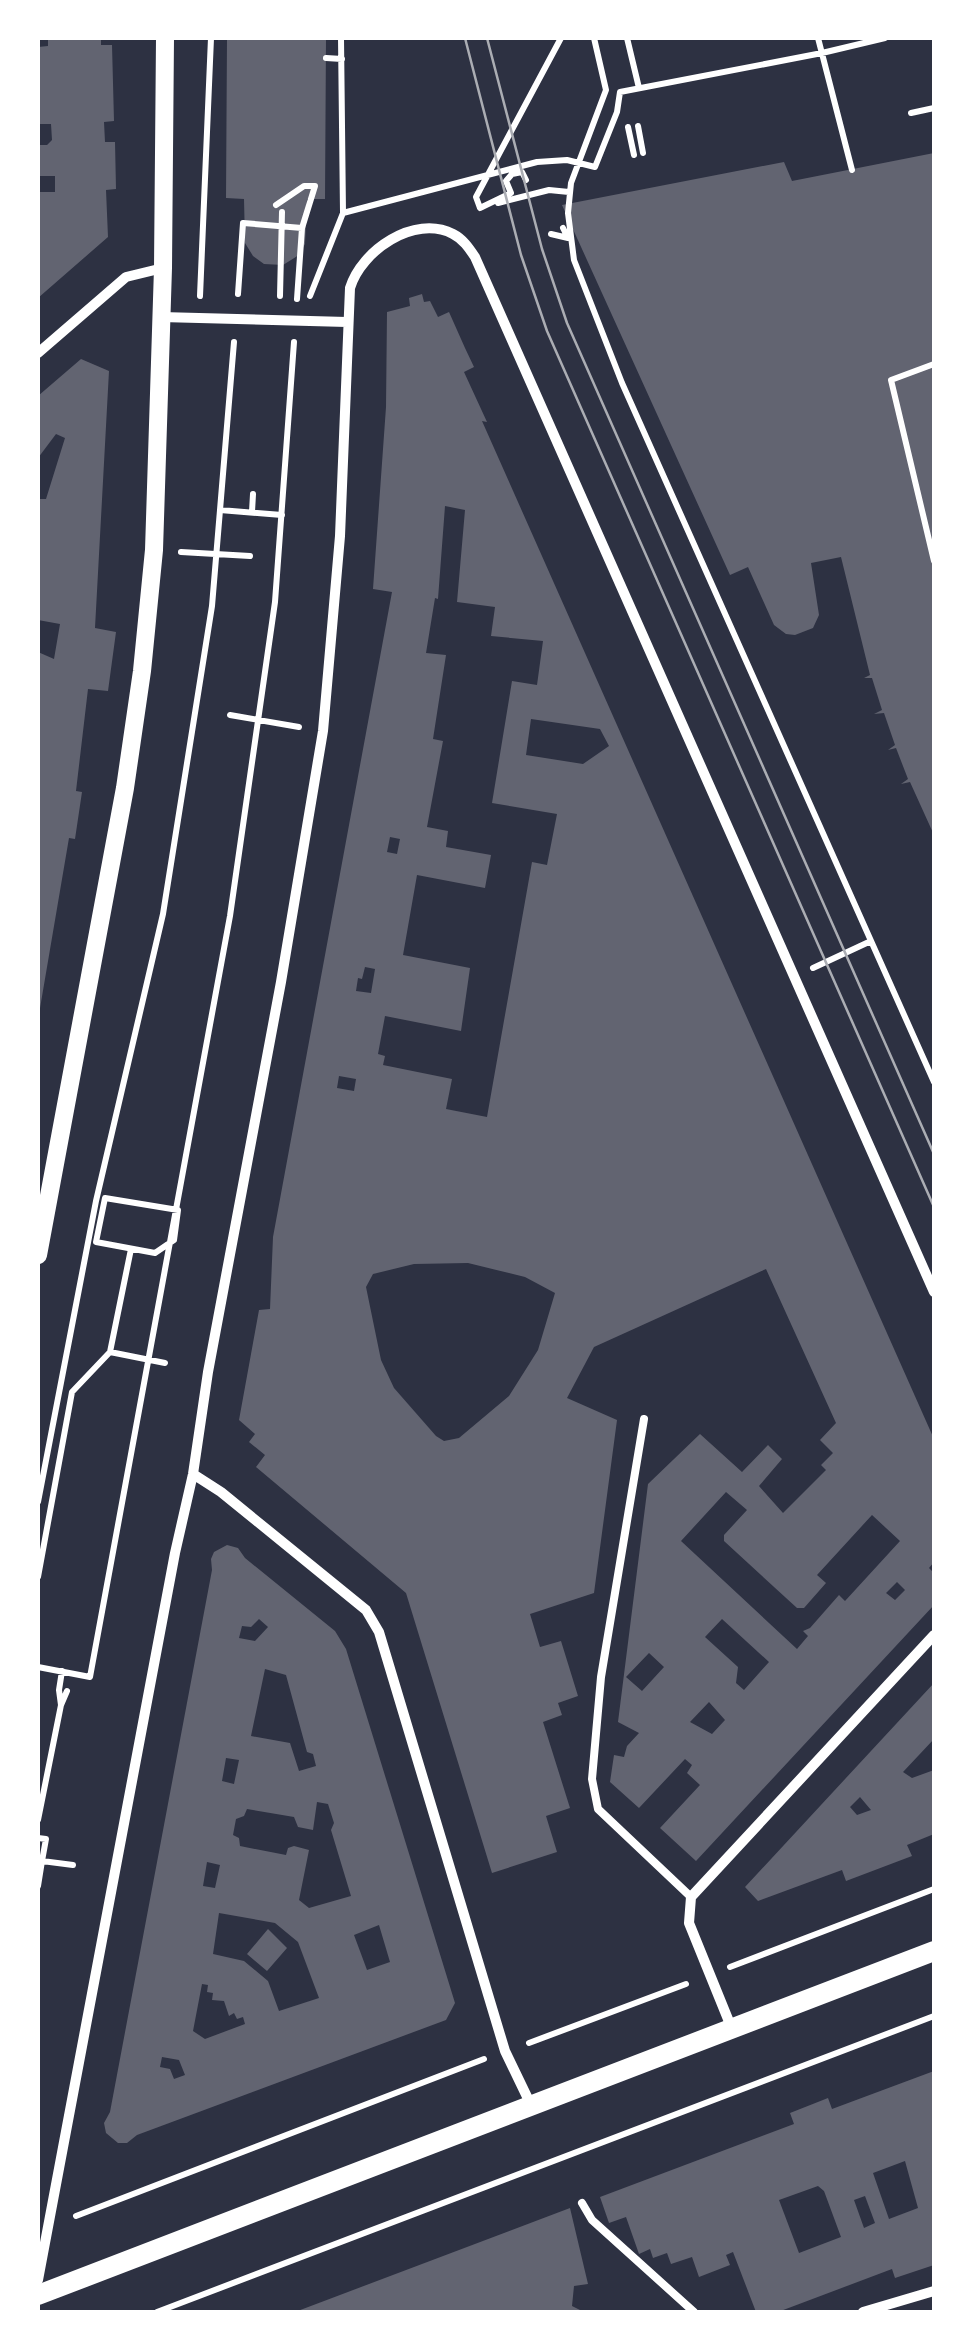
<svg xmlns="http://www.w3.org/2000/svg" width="972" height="2350" font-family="'Space Grotesk',sans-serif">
<rect width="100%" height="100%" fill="#2d3142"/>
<path fill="#626471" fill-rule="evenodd" d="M48 38H101V45H112L114 121 104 122 105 142H115L116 189 106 190 108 237 38 298V192H55V176H38V145H47L52 140 51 124H38V47L48 46Z
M227 38H326L325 199H307L305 244 299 255 283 265 264 264 253 256 245 243 244 199 226 198Z
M934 153V835L910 782 901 784 908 779 896 748 888 750 895 745 884 713 874 714 882 710 872 678H864L870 675 841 557 811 563 819 615 813 628 795 635 786 634 774 625 748 567 730 575 562 205 784 162 792 181Z
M422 294 424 302 430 301 438 317 449 312 465 348 474 367 464 372 487 422 482 421 934 1439V1562L929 1568 934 1573V1605L696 1861 660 1828 700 1785 687 1773 692 1765 685 1759 639 1808 610 1782 614 1755 624 1757 627 1746 639 1733 618 1722 648 1484 700 1434 742 1472 768 1445 782 1459 759 1486 783 1513 826 1470 821 1465 833 1453 820 1440 836 1423 766 1269 594 1347 567 1398 617 1420 594 1593 530 1614 540 1647 561 1641 578 1696 558 1703 562 1715 543 1722 570 1808 546 1816 557 1852 492 1873 406 1593 256 1467 265 1455 249 1442 255 1434 239 1420 259 1310 270 1309 273 1237 392 592 373 589 386 407 387 312 410 306 409 298ZM445 506 465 510 457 602 495 607 491 636 543 641 537 685 512 681 492 803 557 814 547 865 532 862 487 1117 446 1109 452 1079 383 1065 385 1056 378 1054 385 1016 461 1031 470 968 403 955 417 875 485 888 491 855 446 847 448 831 427 827 443 741 433 739 446 655 426 653 435 598 438 599ZM531 719 600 729 609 746 583 764 526 755ZM390 837 400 839 397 854 387 852ZM365 967 375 969 371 993 356 991 358 978 362 979ZM339 1076 356 1079 354 1091 337 1088ZM468 1263 525 1277 555 1293 538 1350 509 1396 459 1438 444 1441 436 1436 394 1388 381 1360 366 1287 373 1274 414 1264ZM726 1492 747 1510 724 1535V1541L797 1608H804L826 1583 817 1575 872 1515 900 1541 845 1601 839 1595 810 1628 803 1631 808 1636 797 1649 681 1541ZM897 1582 905 1590 895 1600 886 1593ZM722 1619 769 1662 744 1690 736 1683 738 1667 705 1637ZM649 1653 664 1667 642 1691 626 1677ZM709 1702 725 1720 712 1734 690 1722Z
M81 359 109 371 95 628 116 632 108 691 88 689 76 791 82 792 75 839 69 838 39 1014 38 652 54 659 60 624 38 620V499H46L65 438 56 434 38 458V396Z
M227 1545 238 1548 245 1558 335 1631 346 1649 455 2003 446 2020 137 2135 127 2143H118L106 2133 104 2123 110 2112 212 1570 211 1559 214 1552ZM259 1619 268 1627 255 1641 239 1638 242 1626 251 1627ZM265 1669 286 1675 307 1752 313 1754 316 1766 299 1771 290 1743 251 1736ZM226 1758 239 1760 234 1784 222 1781ZM317 1802 328 1804 334 1823 331 1830 351 1896 309 1908 299 1900 309 1850 294 1846 288 1848 286 1855 240 1846 239 1838 233 1835 236 1819 244 1816 247 1809 294 1817 298 1827 313 1830ZM207 1862 220 1865 215 1888 203 1886ZM219 1913 275 1923 298 1942 319 1998 279 2011 268 1981 244 1961 213 1954ZM379 1925 390 1962 367 1970 354 1935ZM202 1984 208 1985 207 1992 213 1993 212 2000 224 2001 229 2016 234 2013 237 2019 243 2017 245 2024 205 2039 193 2031ZM162 2057 179 2060 185 2075 174 2079 170 2069 160 2067Z
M934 1683V1739L903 1772 912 1778 934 1770V1834L907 1845 912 1856 846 1881 842 1870 758 1901 745 1887ZM860 1797 871 1810 857 1815 850 1807Z
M268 1929 287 1948 267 1971 247 1954Z
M934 2071V2265L895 2278 892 2269 778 2312H756L733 2252 726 2255 730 2265 699 2277 692 2257 671 2264 667 2253 653 2258 650 2249 639 2254 626 2217 609 2223 600 2197 794 2124 790 2113 828 2098 832 2109ZM905 2161 918 2208 889 2219 873 2173ZM818 2186 824 2191 841 2237 799 2253 779 2200ZM865 2196 875 2223 864 2228 854 2200Z
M570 2208 588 2284 574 2286 572 2306 584 2312H295Z"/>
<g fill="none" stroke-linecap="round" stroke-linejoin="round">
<path stroke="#fff" stroke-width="6" d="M341 38 343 213
M594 38 606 90 571 183 568 213 574 260 622 383 934 1082
M627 38 639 88
M818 38 852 170
M326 58 342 59
M911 113 934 108
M638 126 643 153
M628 127 634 155
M526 180 522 172 512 174 506 181 511 193 480 208 476 197 561 38
M498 203 549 190 569 192
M276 205 304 186H315L302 228
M551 234 568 238 563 228
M238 294 243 223 302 228 297 299
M200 296 211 38
M280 296 282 212
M310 296 343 213 537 162 567 160 595 167 617 112 620 92 822 53 885 38
M934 364 891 380 934 561
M220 510 282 515
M252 512 253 494
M181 552 250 556
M230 715 299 727
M813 968 871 941
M105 1198 178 1210 174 1240 155 1253 96 1242Z
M110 1352 165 1363
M38 1502 96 1201 163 914 212 606 234 342
M38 1577 72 1392 110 1352 131 1249
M38 1667 90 1677 230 916 275 602 294 342
M62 1671 59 1690 61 1705 67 1691
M38 1820 61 1705
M38 1838 46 1839 42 1861 73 1865
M38 1886 42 1861
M730 1967 934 1889
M529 2043 686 1984
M76 2216 484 2059
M157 2312 934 2016"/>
<path stroke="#fff" stroke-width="8" d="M644 1419 601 1677 592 1779 598 1809 691 1897
M582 2203 592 2220 694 2312"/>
<path stroke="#fff" stroke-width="10" d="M161 317 347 322
M38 353 126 277 163 268
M193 1474 221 1492 366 1610 379 1632 505 2051 531 2105
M732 2029 689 1923 691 1897 934 1635
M38 2280 175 1553 193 1474 208 1372 281 982 323 731 340 536 350 288C361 251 414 214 453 234 463 239 469 248 475 257L934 1292
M863 2312 934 2291"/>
<path stroke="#fff" stroke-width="18" d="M38 1255 125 788 142 671 154 550 163 268 165 38"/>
<path stroke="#fff" stroke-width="20" d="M38 2295 934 1951"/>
<path stroke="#abadb3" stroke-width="2.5" d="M465 38 521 255 547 331 934 1207
M487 38 542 249 567 323 934 1154"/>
</g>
<rect width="972" height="2350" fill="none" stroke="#ffffff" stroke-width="80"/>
</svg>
